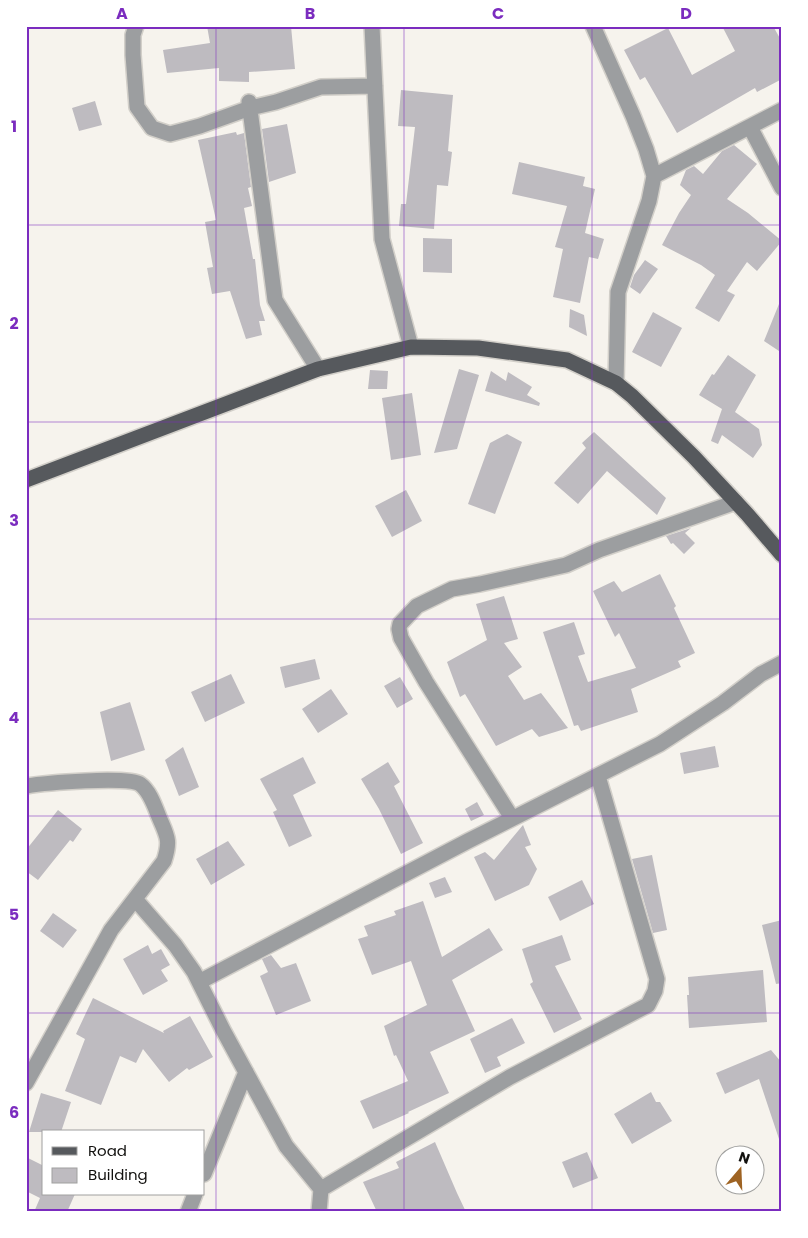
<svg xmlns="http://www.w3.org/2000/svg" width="808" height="1238" font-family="Poppins,sans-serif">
<rect width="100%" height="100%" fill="#f6f3ed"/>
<path fill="#bebbc0" d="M207 26H291L295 69 249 72V82L219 81V68L167 73 163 50 210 43Z
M722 26H773L782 42V79L757 92 755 88 677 133 645 77 640 80 624 50 668 28 692 75 735 51Z
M401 90 453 95 448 151 452 152 448 186 437 185 434 229 399 226 401 204H406L415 127 398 126Z
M95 101 102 125 79 131 72 108Z
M287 124 296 173 269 182 262 129Z
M236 132 237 135 244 133 251 187 248 188 252 206 244 208 253 259H255L260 305 265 321H259L262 335 246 339 230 291 212 294 207 268 213 267 205 222 216 220 198 140Z
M734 145 757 164 727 199 748 213 782 241 757 271 747 262 727 291 735 295 719 322 695 308 715 275 701 265 662 245 679 213 691 195 680 185 686 170 694 166 703 174 722 151Z
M519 162 585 177 583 186 595 189 585 233 604 239 598 259 589 257 580 303 553 297 563 249 555 247 567 206 512 194Z
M423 238 452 239V273L423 272Z
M645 260 658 269 640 294 630 287 634 275Z
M781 299H782V353L764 341Z
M570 309 584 315 587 336 569 327Z
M653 312 682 328 661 367 632 352Z
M728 355 756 375 735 412 759 429 762 445 753 458 722 435 718 444 711 441 722 409 699 395 712 374 714 375Z
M459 369 479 375 457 449 434 453Z
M370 370 388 371 387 389H368Z
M491 371 506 381 508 372 532 387 527 395 540 403 539 406 485 391Z
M412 393 421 455 391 460 382 398Z
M594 432 666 498 657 515 607 471 578 504 554 483 586 448 582 443Z
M507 434 522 442 495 514 468 504 490 443Z
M406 490 422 521 392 537 375 506Z
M691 528 685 533 695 543 684 554 673 543 671 544 666 536Z
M660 574 676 606 674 608 695 653 678 661 681 667 631 689 638 712 581 731 578 725 574 726 543 632 574 622 585 654 578 656 588 682 636 668 619 633 615 637 593 591 614 581 622 592Z
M504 596 518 639 504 643 522 667 508 676 524 700 541 693 568 728 539 737 532 729 496 746 465 694 460 697 447 662 487 640 476 604Z
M315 659 320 679 285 688 280 667Z
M231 674 245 703 205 722 191 692Z
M400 677 413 699 397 708 384 686Z
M331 689 348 714 318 733 302 709Z
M130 702 145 750 111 761 100 712Z
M715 746 719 767 684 774 680 753Z
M183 747 199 787 179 796 165 760Z
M303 757 316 783 293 795 312 836 289 847 273 812 277 810 260 779Z
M388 762 400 782 394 786 423 843 401 854 379 809 361 779Z
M477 802 484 815 471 821 465 809Z
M58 810 82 829 73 842 70 840 38 880 26 871V850Z
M523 825 531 845 525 847 537 869 529 885 495 901 474 857 485 852 494 860Z
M228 841 245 865 211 885 196 859Z
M652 855 667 930 653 933 632 859Z
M445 877 452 892 435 898 429 883Z
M582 880 594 904 560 921 548 897Z
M423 901 442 957 489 928 503 950 452 980 475 1031 430 1052 449 1093 408 1112 409 1113 373 1129 360 1101 408 1081 396 1055 394 1056 384 1026 427 1005 411 961 372 975 358 939 368 936 364 926 396 915 394 911Z
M53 913 77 930 63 948 40 931Z
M782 920V983L776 984 762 925Z
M562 935 571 960 555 966 582 1019 554 1033 530 984 533 982 522 949Z
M148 945 152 954 161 949 170 965 161 970 168 981 143 995 123 959Z
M271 955 281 968 296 963 311 1001 276 1015 260 976 268 972 262 959Z
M763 970 767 1022 689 1028 687 995H689L688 977Z
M93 998 164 1033 163 1031 190 1016 213 1057 189 1070 187 1068 169 1082 143 1049 136 1063 120 1056 101 1105 65 1091 85 1039 76 1034Z
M512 1018 525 1043 497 1057 501 1066 485 1073 470 1039Z
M771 1050 782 1063V1138L779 1139 759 1079 725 1094 716 1073Z
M651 1092 656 1102H660L672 1121 632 1144 614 1114Z
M41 1093 71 1102 61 1132H29Z
M435 1142 457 1193 466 1212H377L363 1182 399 1168 396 1162Z
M587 1152 598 1178 573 1188 562 1162Z
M26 1157 44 1166V1194H75L67 1212H34L40 1198 26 1191Z"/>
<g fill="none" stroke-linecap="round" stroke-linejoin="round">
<g stroke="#d2cfc9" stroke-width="18">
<path id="minor" d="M136 26 133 35V55L137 107 152 128 170 134 200 126 250 108 276 102 321 87 375 86
M372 26 382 239 411 347
M593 26 633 116 646 149 654 176 649 201 618 292 616 383
M249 102 275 300 318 369
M750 127 782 188
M654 176 782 110
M26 786C44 783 129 776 140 784 150 791 155 807 159 817 167 836 171 840 164 861L111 930 26 1083
M512 818 426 682 401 638 399 629 400 624 417 606 452 589 480 584 566 565 599 550 736 502
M135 899 175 945 194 972 223 1030 286 1146 321 1189 319 1212
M199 982 468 841 660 744 723 703 761 674 782 663
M204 1174 246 1072
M321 1189 510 1077 648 1005 655 991 657 979 598 776
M188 1212 195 1194"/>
</g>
<g stroke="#d2cfc9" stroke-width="18">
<path id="major" d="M26 480 318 369 411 347 478 348 567 360 616 383 632 396 694 457 747 514 782 555"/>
</g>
<use href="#minor" stroke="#9c9ea0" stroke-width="15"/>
<use href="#major" stroke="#56595d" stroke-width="15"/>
</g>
<path fill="none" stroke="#7b2cbf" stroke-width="1" stroke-opacity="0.55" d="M216 26V1212M404 26V1212M592 26V1212M26 225H782M26 422H782M26 619H782M26 816H782M26 1013H782"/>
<rect width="808" height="1238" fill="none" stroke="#ffffff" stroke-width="55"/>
<rect x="42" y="1130" width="162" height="65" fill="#ffffff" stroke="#a0a09f"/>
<rect x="52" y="1147" width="25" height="8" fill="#56595d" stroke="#a0a09f"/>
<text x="88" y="1156" font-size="15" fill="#12110f">Road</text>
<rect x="52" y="1168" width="25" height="15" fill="#bebbc0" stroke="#a0a09f"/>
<text x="88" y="1180" font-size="15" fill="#12110f">Building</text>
<g transform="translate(740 1170) rotate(19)"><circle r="24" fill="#ffffff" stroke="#a0a09f"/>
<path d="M0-4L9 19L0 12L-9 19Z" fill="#9e6323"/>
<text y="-8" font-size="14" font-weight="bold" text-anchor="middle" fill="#12110f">N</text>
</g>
<rect x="28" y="28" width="752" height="1182" fill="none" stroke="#7b2cbf" stroke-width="2"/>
<g font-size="16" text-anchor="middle" font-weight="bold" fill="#7b2cbf">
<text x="122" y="19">A</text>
<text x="310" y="19">B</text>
<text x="498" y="19">C</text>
<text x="686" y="19">D</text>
<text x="14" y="132">1</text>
<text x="14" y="329">2</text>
<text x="14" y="526">3</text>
<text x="14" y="723">4</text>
<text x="14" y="920">5</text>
<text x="14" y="1118">6</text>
</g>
</svg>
